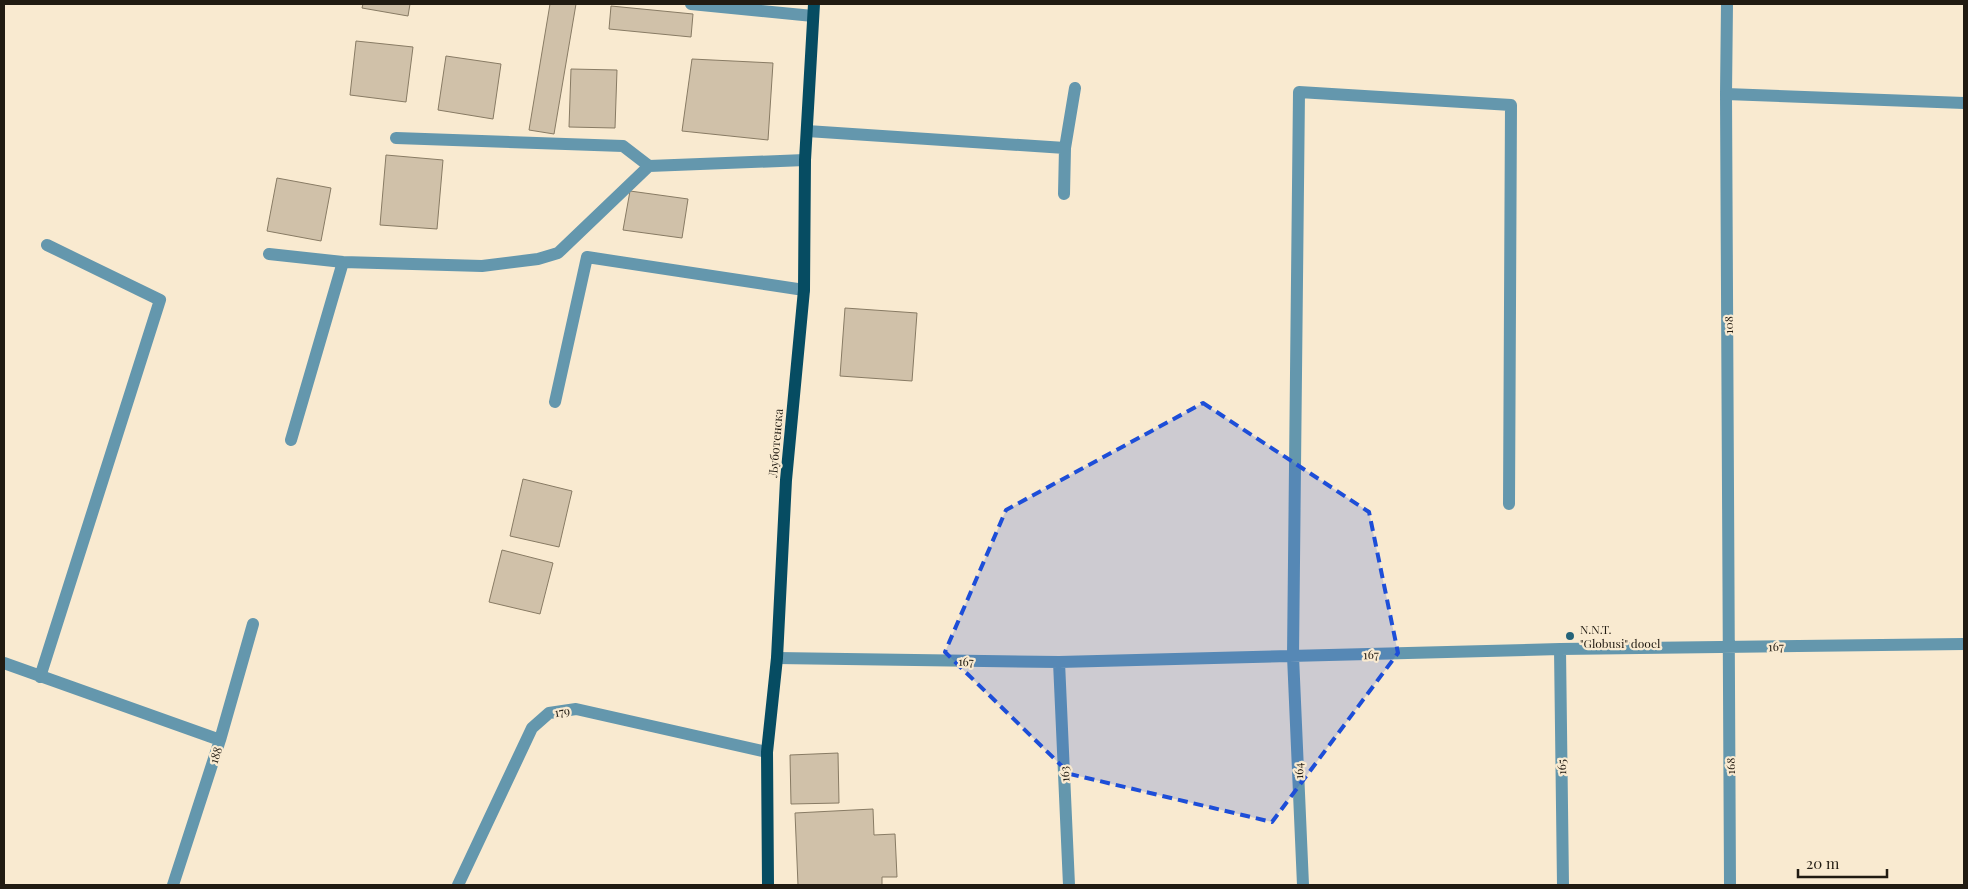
<svg xmlns="http://www.w3.org/2000/svg" width="1968" height="889" font-family="'Playfair Display',serif">
<rect width="100%" height="100%" fill="#f9ead0"/>
<path fill="#d0c1a9" stroke="#887b64" d="M363 4H410L408 16 362 8Z
M550 4H576L554 134 529 130Z
M611 6 693 14 691 37 609 29Z
M356 41 413 47 406 102 350 95Z
M446 56 501 64 493 119 438 110Z
M692 59 773 63 768 140 682 131Z
M571 69 617 70 615 128 569 127Z
M386 155 443 160 437 229 380 225Z
M277 178 331 188 321 241 267 231Z
M630 191 688 199 682 238 623 230Z
M845 308 917 313 912 381 840 376Z
M523 479 572 491 559 547 510 536Z
M502 550 553 563 540 614 489 602Z
M838 753 839 803 791 804 790 755Z
M873 809 874 835 895 834 897 877H882V885H798L795 813Z"/>
<g fill="none" stroke-linecap="round" stroke-linejoin="round">
<path stroke="#6497ad" stroke-width="12" d="M691 4 813 16
M1727 4 1726 94 1730 885
M1726 94 1964 103
M807 131 1065 148
M396 138 623 146 649 166 805 160
M1064 194 1065 148 1075 88
M269 254 343 262 482 266 538 259 558 253 649 166
M555 402 587 257 804 290
M291 440 343 262
M1560 649 1563 885
M777 658 1059 662 1560 649 1964 644
M1059 662 1069 885
M4 663 220 740
M40 677 160 300 47 245
M173 885 220 740 253 624
M458 885 532 728 549 713 576 709 767 752
M1303 885 1293 656 1299 92 1511 105 1509 504"/>
<path stroke="#064c62" stroke-width="12" d="M768 885 767 752 777 658 786 480 804 290 805 160 814 4"/>
</g>
<path fill="#1d4ed8" fill-opacity="0.2" stroke="#1d4ed8" stroke-width="4" stroke-dasharray="10 6" stroke-linejoin="round" d="M1203 403 1369 512 1398 653 1272 822 1070 774 945 652 1006 510Z"/>
<circle fill="#256379" stroke="#f9ead0" stroke-width="2" cx="1570" cy="636" r="5"/>
<g text-anchor="middle" dominant-baseline="central" stroke-width="4.5" stroke-linejoin="round" paint-order="stroke">
<g font-size="12" fill="#211b12" stroke="#f9ead0">
<text transform="translate(1728 325) rotate(-90)">108</text>
<text transform="translate(775 443) rotate(-85)">Љуботенска</text>
<text transform="translate(1776 646) rotate(-1)">167</text>
<text transform="translate(1371 654) rotate(-1)">167</text>
<text transform="translate(966 661) rotate(1)">167</text>
<text transform="translate(562 711) rotate(-10)">179</text>
<text transform="translate(215 755) rotate(-72)">188</text>
<text transform="translate(1730 766) rotate(-90)">168</text>
<text transform="translate(1561 767) rotate(-91)">165</text>
<text transform="translate(1298 771) rotate(-92)">164</text>
<text transform="translate(1064 774) rotate(-93)">163</text>
</g>
<g font-size="12" fill="#211b12" stroke="#f9ead0" text-anchor="start">
<text x="1580" y="629">N.N.T.<tspan x="1580" dy="14">"Globusi" dooel</tspan></text>
</g>
</g>
<rect width="1968" height="889" fill="none" stroke="#211b12" stroke-width="10"/>
<path d="M1798 869v8h89v-8" fill="none" stroke="#211b12" stroke-width="2.5"/>
<text x="1806" y="869" font-size="15" fill="#211b12" stroke="#f9ead0" stroke-width="4" paint-order="stroke">20 m</text>
</svg>
